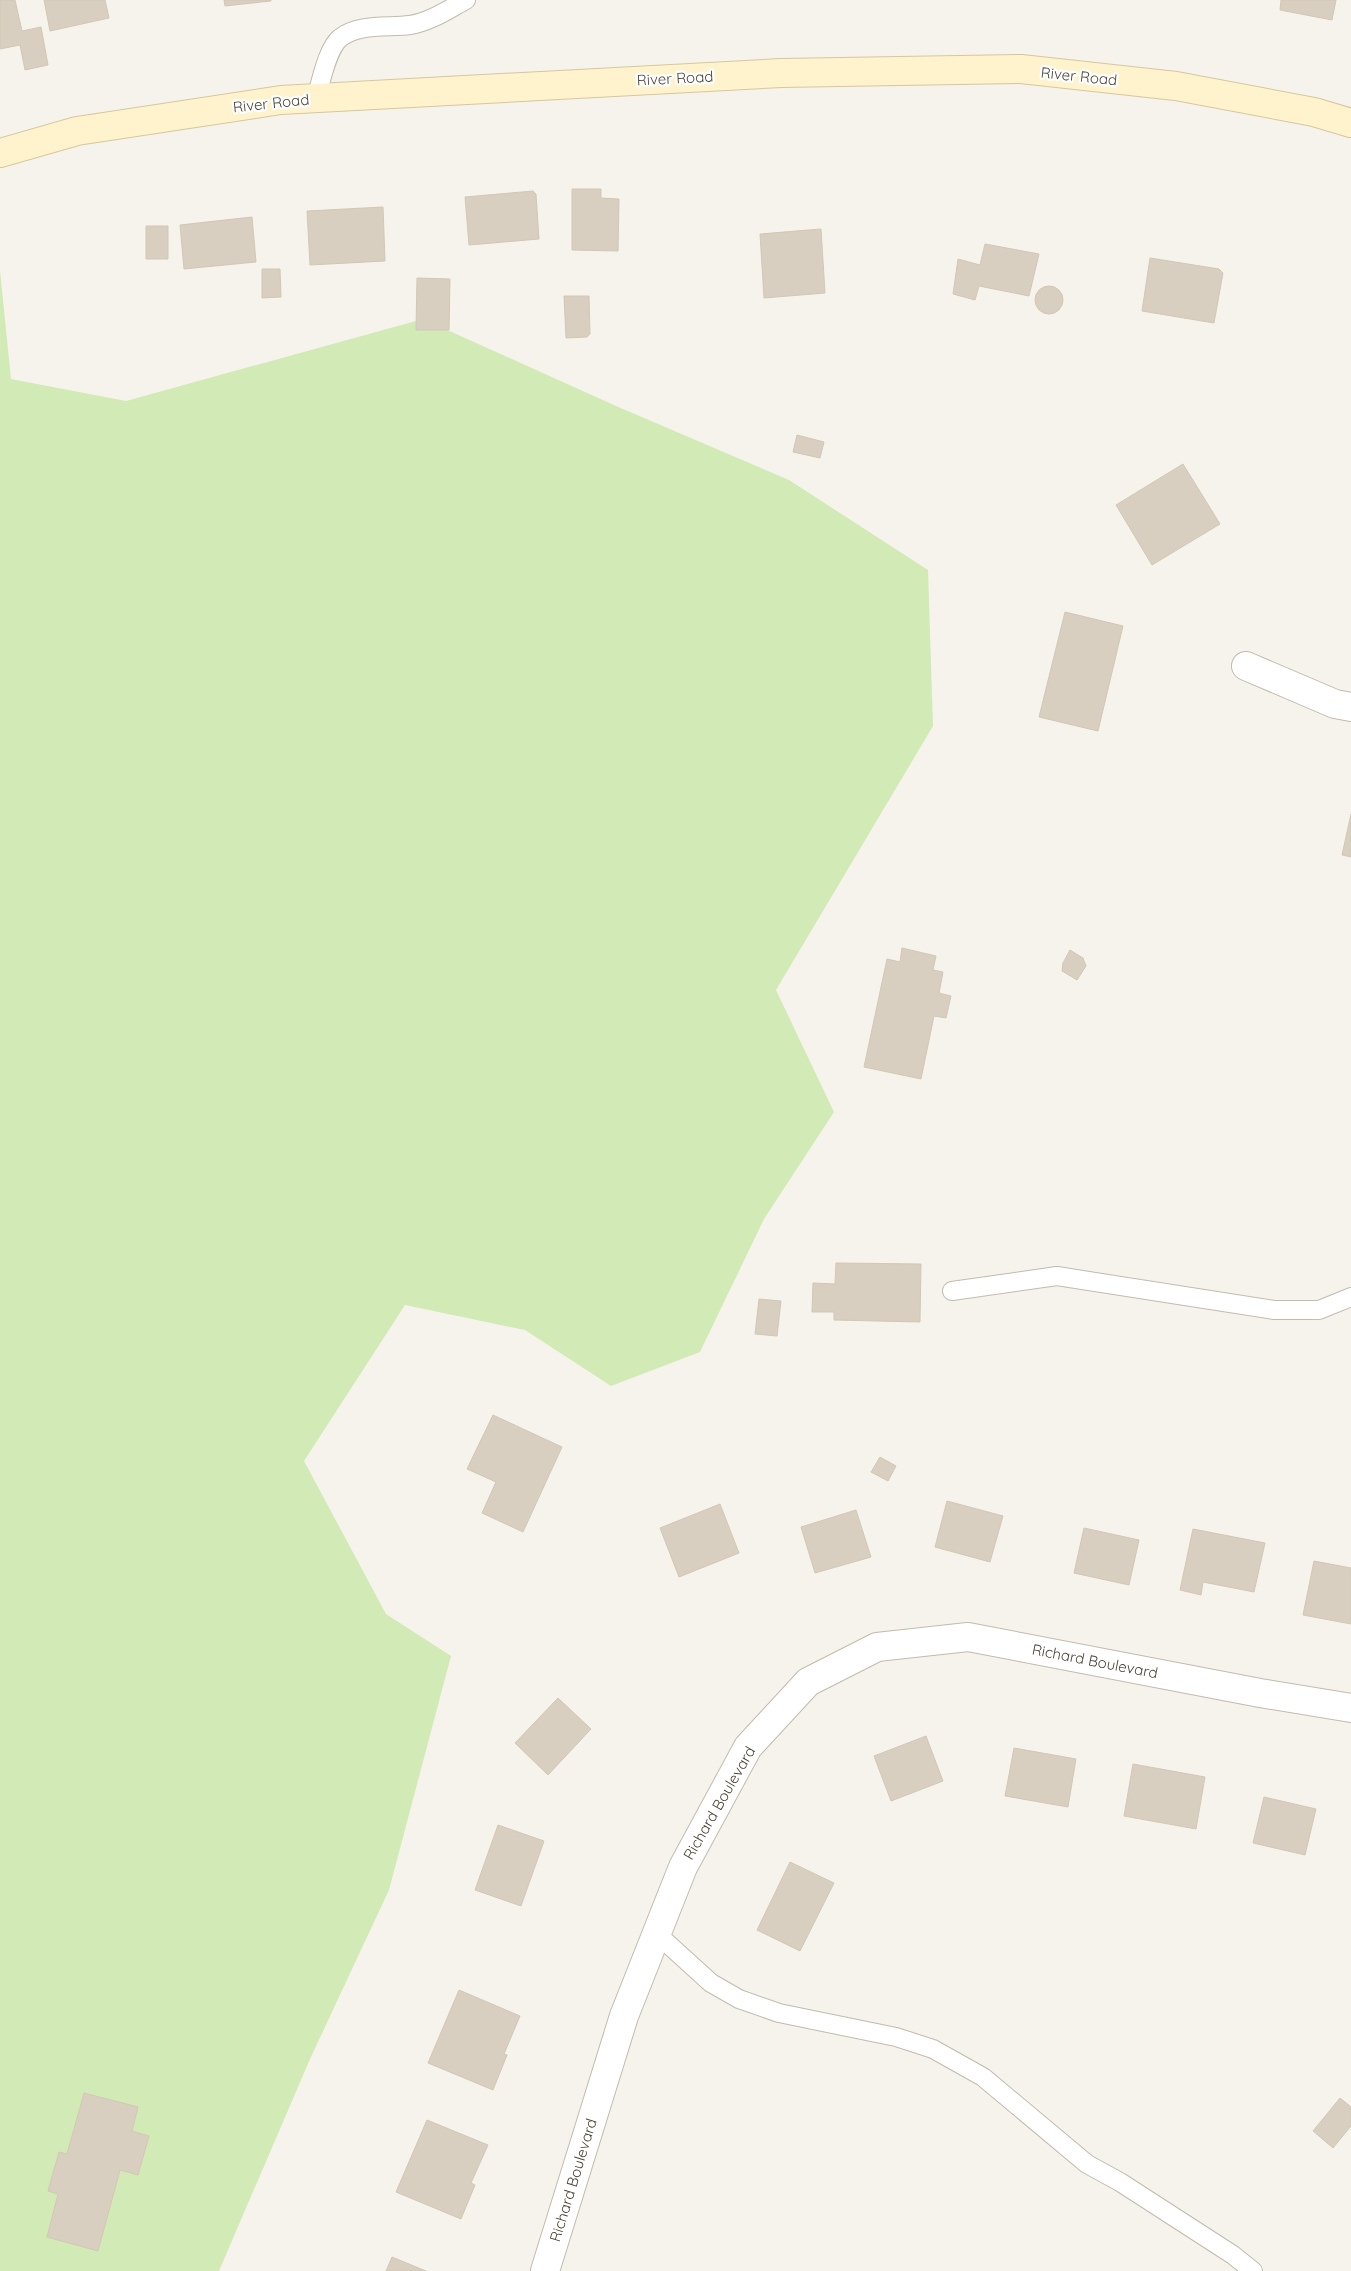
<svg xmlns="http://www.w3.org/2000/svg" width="1351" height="2271" font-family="Quicksand,sans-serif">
<rect width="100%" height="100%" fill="#f6f3ec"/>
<path fill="#d2eab5" d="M0 271 11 379 126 401 423 319 616 406 789 480 928 570 933 726 776 990 834 1112 764 1219 700 1352 611 1386 525 1330 405 1305 304 1461 386 1614 451 1656 389 1890 310 2059 219 2271H0Z"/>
<path fill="#d8cfc1" stroke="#d3c7b4" d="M0 0H15L22 31 41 27 48 65 25 70 20 45 0 49Z
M44 0H105L109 18 50 31Z
M224 0H271V1L225 6Z
M1281 0H1336L1332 20 1280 10Z
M572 189H601V198L619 199 618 251 572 250Z
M533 191 536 194 539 239 469 245 465 197Z
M383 207 385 261 310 265 307 211Z
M252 217 256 262 184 269 180 225Z
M146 226H168V259H146Z
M821 229 825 293 764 298 760 234Z
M985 244 1039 254 1029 296 979 286 975 300 953 294 958 259 980 265Z
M1150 258 1219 269 1223 273 1214 323 1142 311Z
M262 269H280L281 297 262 298Z
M417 278 450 279 449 330H416Z
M1035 300a14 14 0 1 1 28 0a14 14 0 1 1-28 0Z
M564 296H589L590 334 587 337 566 338Z
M797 435 824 442 820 458 793 452Z
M1183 464 1220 524 1152 565 1116 505Z
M1065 612 1123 626 1098 731 1039 717Z
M1351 814V857L1342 855Z
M902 948 936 956 933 970 943 972 939 993 951 996 946 1018 934 1016 921 1079 864 1067 887 959 900 962Z
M1070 950 1083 958 1086 966 1077 980 1062 971 1063 963Z
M836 1263 921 1264 920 1322 834 1320V1312H812L813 1283 835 1284Z
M759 1299 781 1301 777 1336 755 1334Z
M493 1415 562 1447 523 1532 482 1513 496 1482 467 1469Z
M880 1457 896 1466 888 1481 871 1472Z
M947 1501 1003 1516 990 1562 935 1547Z
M720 1504 739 1553 679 1577 660 1528Z
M856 1510 871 1557 815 1573 801 1527Z
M1084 1528 1139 1540 1129 1585 1074 1573Z
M1193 1529 1265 1543 1254 1592 1203 1582 1201 1595 1180 1590Z
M1314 1561 1351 1568V1624L1303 1615Z
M558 1698 591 1729 548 1775 515 1743Z
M926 1736 943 1781 891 1801 874 1756Z
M1014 1748 1076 1759 1068 1807 1005 1796Z
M1133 1764 1205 1777 1196 1829 1124 1816Z
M1264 1797 1316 1809 1305 1855 1253 1843Z
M498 1825 544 1841 521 1906 475 1890Z
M790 1862 834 1883 800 1951 757 1930Z
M459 1990 520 2016 504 2054 507 2055 493 2090 428 2063Z
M84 2093 138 2107 132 2131 149 2136 138 2175 120 2170 98 2251 47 2237 58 2194 48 2191 59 2152 67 2154Z
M1340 2098 1351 2107V2126L1333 2148 1313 2131Z
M427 2120 488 2145 471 2183 475 2185 461 2219 396 2192Z
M392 2257 426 2271H386Z"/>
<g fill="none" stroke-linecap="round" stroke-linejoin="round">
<g stroke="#c2bbae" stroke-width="20">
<path id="service" d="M316 98C321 82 327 49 340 38 359 23 388 28 410 25 430 22 449 9 466 0
M952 1291 1057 1276 1274 1310H1319L1351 1297
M657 1934 711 1983 739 1999 779 2013 896 2037 933 2049 983 2077 1087 2164 1120 2182 1233 2255 1253 2271"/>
</g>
<g stroke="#c2bbae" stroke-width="30">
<path id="minor" d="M1246 666 1335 704 1351 707
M545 2271 624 2016 683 1867 748 1747 808 1682 877 1647 968 1637 1260 1693 1351 1708"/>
</g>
<g stroke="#d6c79b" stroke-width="30">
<path id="secondary" d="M0 153 77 131 281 100 781 73 1021 69 1176 86 1314 112 1351 123"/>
</g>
<use href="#service" stroke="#fff" stroke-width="18"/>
<use href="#minor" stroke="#fff" stroke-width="28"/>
<use href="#secondary" stroke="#fff3cd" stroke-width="28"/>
</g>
<g text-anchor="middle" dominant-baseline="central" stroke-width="4.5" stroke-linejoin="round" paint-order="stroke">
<g font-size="15" fill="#4b4439" stroke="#fff">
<text transform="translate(1079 76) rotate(6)">River Road</text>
<text transform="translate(675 78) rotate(-3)">River Road</text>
<text transform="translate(271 103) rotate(-6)">River Road</text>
<text transform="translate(1095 1661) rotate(11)">Richard Boulevard</text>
<text transform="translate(719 1803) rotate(-60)">Richard Boulevard</text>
<text transform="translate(573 2180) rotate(-73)">Richard Boulevard</text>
</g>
</g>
</svg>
